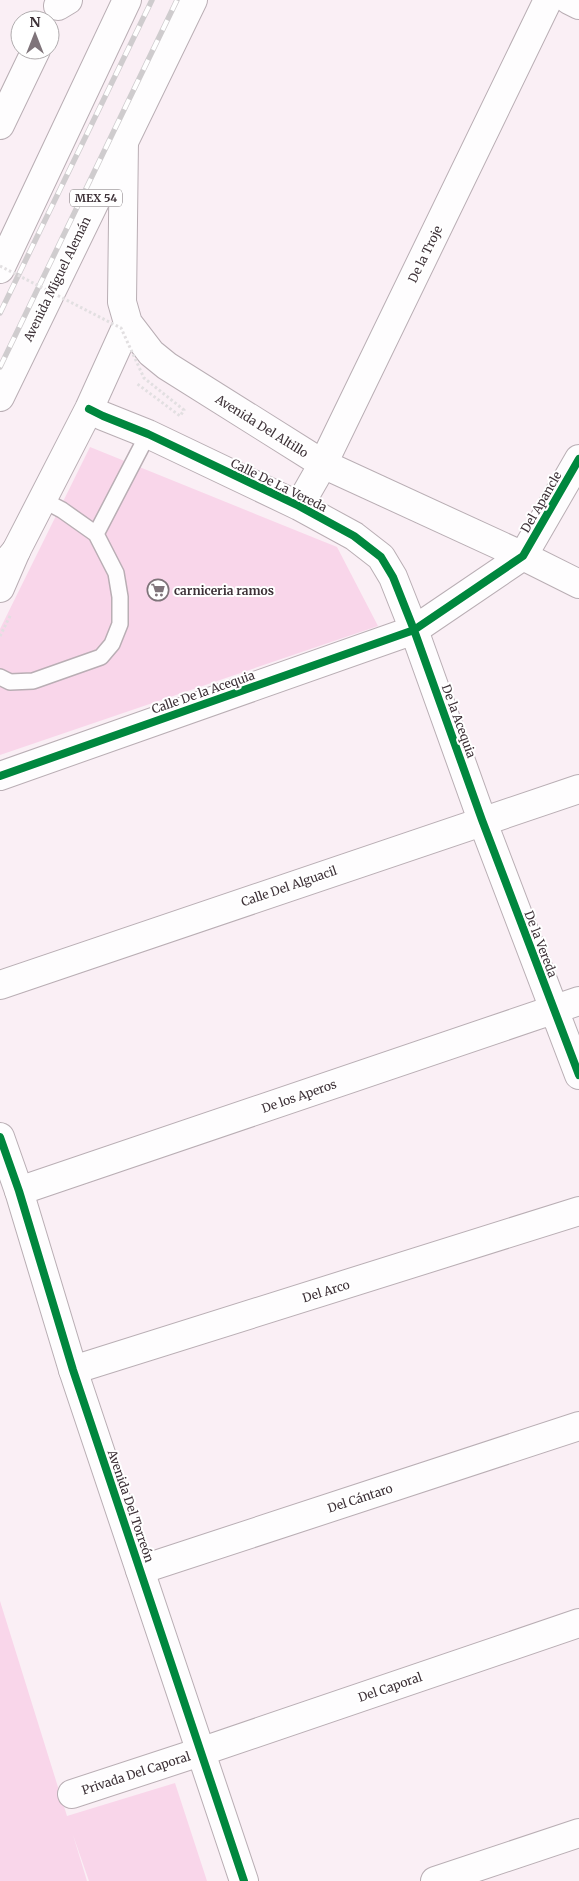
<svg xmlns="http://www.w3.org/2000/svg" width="579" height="1881" font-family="Merriweather,serif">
<rect width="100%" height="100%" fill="#faeff5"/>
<path fill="#f9d6ea" d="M90 447 337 547 378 626 0 755V629Z
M0 1601 67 1816 175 1783 207 1881H89L73 1835 87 1881H0Z"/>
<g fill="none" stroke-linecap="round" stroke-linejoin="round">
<g stroke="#b9aeb4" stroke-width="18">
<path id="lane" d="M96 534 148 434
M0 677 10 682 33 681 101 657 112 644 120 624V597L116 573 96 534 62 510 43 500"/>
</g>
<g stroke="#b9aeb4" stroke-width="30">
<path id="street" d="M569 0 579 5
M0 125 36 50
M124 140 122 302 128 323 151 353 167 366 323 464 523 556 579 584
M89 409 103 416 148 434 299 506 354 536 381 557 393 577 414 630 482 820 579 1075
M299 506 323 464 548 0
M0 588 16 551 89 409 128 323
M0 776 414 630 523 556 579 459
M0 985 579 789
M19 1191 579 1001
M73 1370 579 1211
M140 1570 579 1426
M72 1794 200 1752 579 1623
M435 1881 579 1833"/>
</g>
<g stroke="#b9aeb4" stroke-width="30">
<path id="secondary" d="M0 1137 19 1191 73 1370 244 1881"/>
</g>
<g stroke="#b9aeb4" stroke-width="30">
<path id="highway" d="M58 6 68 0
M0 269 127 0
M0 397 193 0
M0 570 16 551"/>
</g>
<path stroke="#e2dfe1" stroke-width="3" stroke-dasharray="2.5 2.5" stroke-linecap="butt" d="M0 636 11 614"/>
<use href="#lane" stroke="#fefdfe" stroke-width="15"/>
<use href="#street" stroke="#fefdfe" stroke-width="28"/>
<use href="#secondary" stroke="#fefdfe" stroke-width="28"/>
<use href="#highway" stroke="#fefdfe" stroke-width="28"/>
<g stroke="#cfccce" stroke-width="5.5">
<path id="rail" d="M0 313 152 0
M0 367 177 0"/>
</g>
<use href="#rail" stroke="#fff" stroke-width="4" stroke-dasharray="11" stroke-linecap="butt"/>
<path stroke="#e2dfe1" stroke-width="3" stroke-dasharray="2.5 2.5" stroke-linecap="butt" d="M0 266 121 328 144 378 184 410 180 416 136 383"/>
<g stroke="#fff" stroke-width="11">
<path id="cycleway" d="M89 409 103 416 148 434 299 506 354 536 381 557 393 577 414 630 482 820 579 1075
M0 776 414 630 523 556 579 459
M0 1137 19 1191 73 1370 244 1881"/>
</g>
<use href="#cycleway" stroke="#00873e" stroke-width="8"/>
</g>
<defs>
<g id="supermarket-ring" transform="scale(1.125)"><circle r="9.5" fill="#fff" stroke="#7f747a" stroke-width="1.5"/><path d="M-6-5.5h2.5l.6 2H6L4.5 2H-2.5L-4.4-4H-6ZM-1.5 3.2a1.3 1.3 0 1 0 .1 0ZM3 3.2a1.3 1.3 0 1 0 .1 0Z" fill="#7f747a"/></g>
</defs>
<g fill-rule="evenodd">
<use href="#supermarket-ring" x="158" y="590"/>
</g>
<g text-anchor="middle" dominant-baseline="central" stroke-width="4" stroke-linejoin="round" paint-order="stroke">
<rect fill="#fff" stroke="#776f73" stroke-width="1" x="70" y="189.5" width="52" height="17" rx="4"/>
<g font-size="11" font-weight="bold" fill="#3d3137">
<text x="96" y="198">MEX 54</text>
</g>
<g font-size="12" fill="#3d3137" stroke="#fff">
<text transform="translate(425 254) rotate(-64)">De la Troje</text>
<text transform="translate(57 279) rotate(-64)">Avenida Miguel Alemán</text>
<text transform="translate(262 426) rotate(32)">Avenida Del Altillo</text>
<text transform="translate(279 485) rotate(26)">Calle De La Vereda</text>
<text transform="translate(541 502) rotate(-60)">Del Apancle</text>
<text transform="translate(203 692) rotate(-19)">Calle De la Acequia</text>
<text transform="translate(459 721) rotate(70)">De la Acequia</text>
<text transform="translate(289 886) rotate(-19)">Calle Del Alguacil</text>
<text transform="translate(541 944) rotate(69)">De la Vereda</text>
<text transform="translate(299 1096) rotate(-19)">De los Aperos</text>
<text transform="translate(326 1291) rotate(-17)">Del Arco</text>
<text transform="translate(360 1498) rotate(-18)">Del Cántaro</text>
<text transform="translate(131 1506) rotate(71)">Avenida Del Torreón</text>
<text transform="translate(390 1687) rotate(-19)">Del Caporal</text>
<text transform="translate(136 1773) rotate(-18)">Privada Del Caporal</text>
</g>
<g font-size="12" font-weight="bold" fill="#3d3137" stroke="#fff" text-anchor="start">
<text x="174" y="590">carniceria ramos</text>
</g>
</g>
<g transform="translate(35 35)"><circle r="24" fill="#ffffff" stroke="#b1adaf"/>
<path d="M0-4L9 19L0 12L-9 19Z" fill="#7f747a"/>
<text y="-8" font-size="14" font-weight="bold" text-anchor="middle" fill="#3d3137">N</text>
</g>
</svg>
